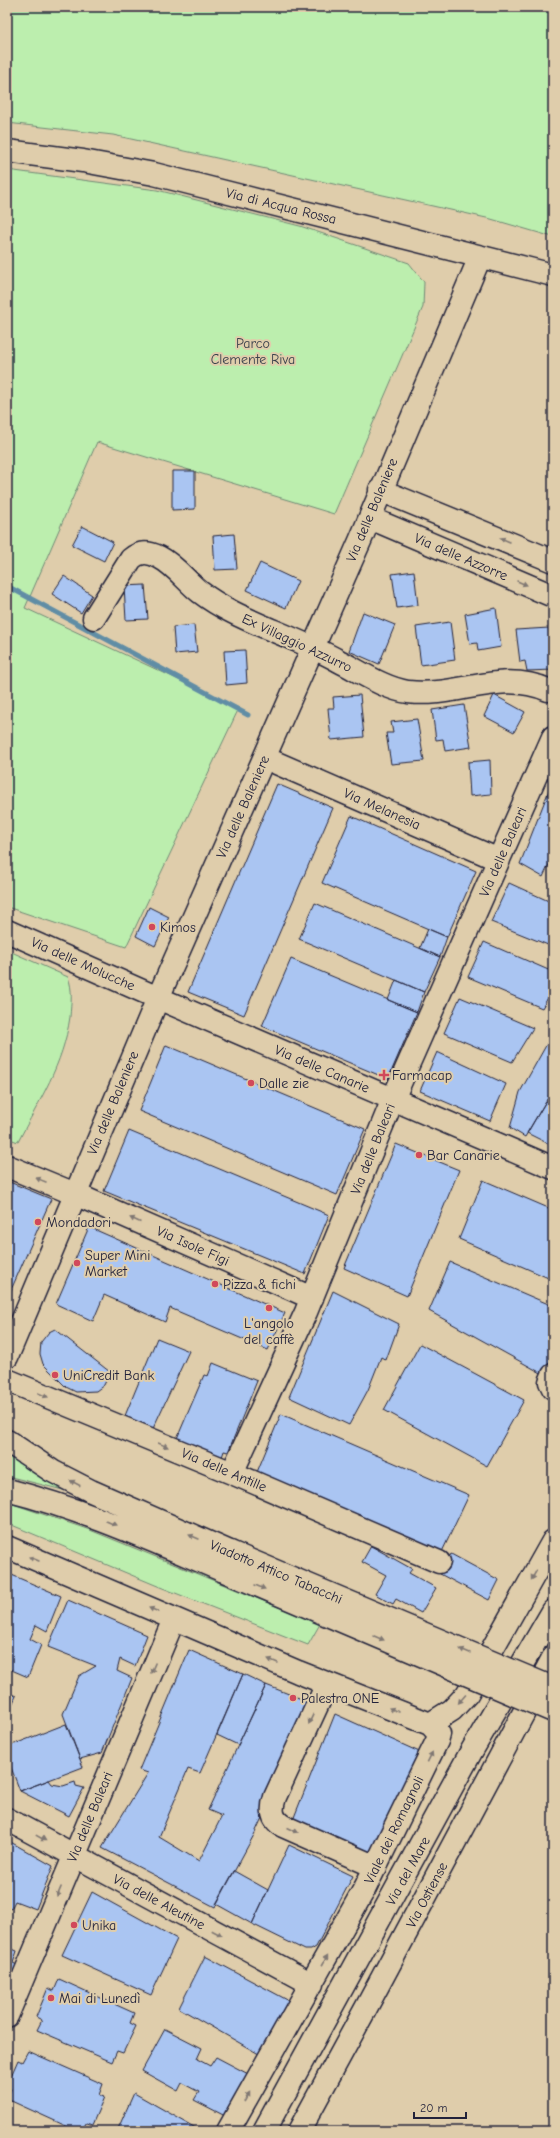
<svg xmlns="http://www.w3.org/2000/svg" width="560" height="2138" font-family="'Comic Neue',sans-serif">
<rect width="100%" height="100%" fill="#dfcdab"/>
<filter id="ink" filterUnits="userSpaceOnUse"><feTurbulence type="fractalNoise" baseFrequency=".025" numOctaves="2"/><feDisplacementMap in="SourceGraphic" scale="8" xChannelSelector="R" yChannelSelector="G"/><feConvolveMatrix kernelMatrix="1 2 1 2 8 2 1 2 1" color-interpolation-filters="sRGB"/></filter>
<g filter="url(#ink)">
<path fill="#bceeae" stroke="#6f8874" d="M7 7H553V237L491 219 113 135 7 123Z
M7 170 157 190 300 226 409 263 424 282 423 307 334 514 97 442 25 608 239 708 126 947 7 907Z
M7 950 68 977C73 990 71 1003 70 1017 63 1065 40 1099 18 1142L7 1138Z
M7 1449 83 1495 7 1476Z
M7 1502 90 1530 320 1624 308 1645 295 1640 160 1587 7 1523Z"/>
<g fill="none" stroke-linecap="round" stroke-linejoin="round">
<path stroke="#608da5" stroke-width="5" d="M7 586 248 715"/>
</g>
<path fill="#aac5f2" stroke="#22223b" d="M172 471H195V509L172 510Z
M82 526 113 542 104 561 72 545Z
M234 534 237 569 215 570 213 536Z
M260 563 298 581 286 608 247 590Z
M414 571 418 605 397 608 392 574Z
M64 576 92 595 81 613 52 594Z
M145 585 148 619 126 620 124 586Z
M496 608 501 647 478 651 477 643 470 644 465 614Z
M363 612 395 625 379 664 349 651Z
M450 622 455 660 421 665 416 627Z
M194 625 197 652 175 654 173 627Z
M549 628 553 670 527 671 525 661 520 662 516 630Z
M245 650 247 683 226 685 224 651Z
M360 695 364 737 331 740 328 708H334L333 697Z
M494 695 525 712 514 732 484 716Z
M464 705 471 747 445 751 443 739 436 740 432 710Z
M417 719 424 761 391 764 386 733H393L391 722Z
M490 760 491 794 470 796 468 762Z
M277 784 333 808 244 1015 188 992Z
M551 785 553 786V856L543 877 520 864Z
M351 816 476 871 447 937 322 883Z
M509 883 553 903V947L491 922Z
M315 903 440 957 424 992 299 939Z
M149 907 169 917 155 946 136 936Z
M428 929 447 937 440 957 420 948Z
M484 942 553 972V989L542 1008 468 977Z
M291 959 417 1012 388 1079 262 1026Z
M396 980 424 992 417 1012 388 1000Z
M460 997 533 1028 512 1062 444 1033Z
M553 1033V1089L525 1137 510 1128 520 1092Z
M166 1045 365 1129 337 1195 139 1111Z
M437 1052 506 1084 490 1121 420 1091Z
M546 1101 553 1104V1146L527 1133Z
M129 1131 329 1215 305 1274 104 1191Z
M396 1144 459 1170 407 1296 344 1268Z
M483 1180 553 1210V1280L459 1239Z
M7 1181 51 1199 7 1299Z
M89 1227 285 1313 268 1350 170 1308 165 1322 104 1295 93 1321 56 1304Z
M450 1262 553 1306V1355L543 1374 429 1311Z
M333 1291 399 1324 386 1360 381 1357 368 1390 349 1425 289 1397Z
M55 1329 110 1372 104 1385 96 1391 76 1392 66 1387 43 1364 40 1354 41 1342 49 1332Z
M157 1338 189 1351 150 1435 122 1423Z
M420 1344 524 1400 487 1466 384 1410Z
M213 1363 257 1381 228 1452 224 1451 220 1463 175 1443 204 1375 208 1376Z
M281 1414 469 1495 440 1556 255 1477Z
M371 1546 412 1569 409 1573 436 1588 421 1613 396 1599 393 1604 375 1594 386 1575 362 1562Z
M451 1554 499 1580 489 1600 440 1574Z
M7 1573 61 1596 47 1631 36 1625 30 1639 41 1645 28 1677 7 1668Z
M68 1600 147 1635 135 1666 120 1659 117 1671 132 1678 102 1753 80 1759 63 1714 79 1676 96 1666 48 1647Z
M189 1650 243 1674 200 1773 188 1769 159 1837 199 1861 222 1816 208 1810 266 1685 314 1704 255 1833 215 1907 102 1848 148 1773 139 1770Z
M243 1674 266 1685 238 1745 217 1735Z
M7 1692 16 1696 7 1716Z
M335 1714 426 1755 372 1858 291 1825Z
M66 1724 83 1767 20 1791 7 1757V1747Z
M49 1780 52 1784 63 1786 75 1782 76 1786 84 1788 69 1816 20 1791Z
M7 1840 53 1866 36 1909 15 1901 11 1909 7 1907Z
M289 1845 353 1876 316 1947 311 1950H305L252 1924Z
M234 1871 268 1890 252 1924 216 1904Z
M92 1892 177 1939 151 1995 62 1955Z
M7 1947 17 1951 13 1963 17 1965 7 1993Z
M205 1956 293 2003 264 2057 179 2008Z
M59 1979 134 2013 130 2023 136 2026 123 2053 117 2051 112 2062 37 2030 42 2020 36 2017 48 1988 54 1991Z
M165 2029 202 2048 197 2059 210 2066 216 2057 252 2076 229 2118 194 2100 199 2092 182 2083 178 2091 142 2071Z
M28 2051 103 2084 99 2095 104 2097 92 2125 86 2123 82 2131H77L7 2099 11 2089 7 2087V2085L18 2060 22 2062Z
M134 2093 201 2131H117Z"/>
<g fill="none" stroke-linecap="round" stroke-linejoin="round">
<g stroke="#22223b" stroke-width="25">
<path id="minor" d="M7 151 83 161 154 174 553 275
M380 490 553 561
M370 518 553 596
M94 618 131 559C140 551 149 552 159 557 175 565 187 582 200 592 221 608 244 618 267 628 291 638 316 648 339 661 361 672 383 688 408 692 457 698 500 669 548 690
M265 758 499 860
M7 931 158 998 553 1168
M7 1166 75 1194 312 1298
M7 1357 158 998 360 541 480 257
M553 1375 550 1382 553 1388
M7 1380 232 1473 439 1562
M7 1441 52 1471 91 1491 230 1552
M232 1473 306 1312 393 1099 553 737
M7 1490C83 1509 153 1541 224 1571
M7 1547 298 1672 430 1724 439 1734 437 1741 365 1888 228 2131
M327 1684 275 1797C271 1809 271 1819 283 1826L376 1867
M430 1724 452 1710 467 1694 553 1541
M7 1819 312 1984
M7 2016 174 1619
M299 2131 366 2008 553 1658"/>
</g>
<g stroke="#22223b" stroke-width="25">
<path id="major" d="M264 2131 471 1752 553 1611"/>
</g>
<use href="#minor" stroke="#dfcdab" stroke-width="22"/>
<use href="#major" stroke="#dfcdab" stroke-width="22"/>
<path stroke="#22223b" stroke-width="3" stroke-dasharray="6 3" stroke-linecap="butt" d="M552 2131 553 2115"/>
<g stroke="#22223b" stroke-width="25" stroke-linecap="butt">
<path id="minor-bridge" d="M230 1552 553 1688
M224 1571 553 1711"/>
</g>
<use href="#minor-bridge" stroke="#dfcdab" stroke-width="22"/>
</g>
<defs><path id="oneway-solid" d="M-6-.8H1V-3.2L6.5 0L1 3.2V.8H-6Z"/></defs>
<g fill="#807873">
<use href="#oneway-solid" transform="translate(505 540) rotate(-157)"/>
<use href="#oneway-solid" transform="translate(522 583) rotate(23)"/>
<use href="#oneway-solid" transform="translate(41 1180) rotate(-158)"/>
<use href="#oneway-solid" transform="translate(135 1220) rotate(-156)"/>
<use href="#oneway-solid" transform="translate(43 1395) rotate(22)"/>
<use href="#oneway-solid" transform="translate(163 1445) rotate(22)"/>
<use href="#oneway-solid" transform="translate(75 1483) rotate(-152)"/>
<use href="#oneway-solid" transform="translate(111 1523) rotate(23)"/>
<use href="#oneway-solid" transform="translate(194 1537) rotate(-157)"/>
<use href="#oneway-solid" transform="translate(34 1559) rotate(-157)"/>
<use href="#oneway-solid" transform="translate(534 1575) rotate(119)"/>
<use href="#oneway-solid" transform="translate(260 1587) rotate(23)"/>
<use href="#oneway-solid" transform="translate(154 1610) rotate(-157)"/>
<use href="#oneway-solid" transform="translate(379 1638) rotate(23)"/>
<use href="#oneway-solid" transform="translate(465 1651) rotate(-157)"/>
<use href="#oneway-solid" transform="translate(273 1661) rotate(-157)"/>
<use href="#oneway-solid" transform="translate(153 1668) rotate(113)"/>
<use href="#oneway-solid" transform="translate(462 1699) rotate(131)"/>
<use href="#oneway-solid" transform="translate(394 1710) rotate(-158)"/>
<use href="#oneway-solid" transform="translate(311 1719) rotate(115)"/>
<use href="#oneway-solid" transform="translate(430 1757) rotate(-64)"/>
<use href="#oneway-solid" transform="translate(293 1830) rotate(24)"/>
<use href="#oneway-solid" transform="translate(41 1838) rotate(29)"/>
<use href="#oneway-solid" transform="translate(59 1892) rotate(113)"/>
<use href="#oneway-solid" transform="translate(217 1933) rotate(28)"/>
<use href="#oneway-solid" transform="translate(325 1960) rotate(-61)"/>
<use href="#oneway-solid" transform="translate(247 2097) rotate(-60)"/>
</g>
</g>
<g fill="#d1495b" stroke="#dfcdab" stroke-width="1.5">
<circle cx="152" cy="927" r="4"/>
<path d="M382 1069h4v4h4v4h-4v4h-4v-4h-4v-4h4z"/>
<circle cx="251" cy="1083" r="4"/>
<circle cx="419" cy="1155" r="4"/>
<circle cx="38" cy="1222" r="4"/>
<circle cx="77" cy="1263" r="4"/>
<circle cx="215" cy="1284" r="4"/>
<circle cx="269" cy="1308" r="4"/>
<circle cx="55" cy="1375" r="4"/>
<circle cx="293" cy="1698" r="4"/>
<circle cx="74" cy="1925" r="4"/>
<circle cx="51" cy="1998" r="4"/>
</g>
<g text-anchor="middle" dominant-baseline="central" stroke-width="4" stroke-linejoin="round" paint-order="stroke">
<g font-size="14" fill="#22223b" stroke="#dfcdab">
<text transform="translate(281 206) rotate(14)">Via di Acqua Rossa</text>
<text transform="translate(372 510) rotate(-67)">Via delle Baleniere</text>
<text transform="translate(461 557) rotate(23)">Via delle Azzorre</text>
<text transform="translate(297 643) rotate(25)">Ex Villaggio Azzurro</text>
<text transform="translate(243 807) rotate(-66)">Via delle Baleniere</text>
<text transform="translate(382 809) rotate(24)">Via Melanesia</text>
<text transform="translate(503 852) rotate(-66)">Via delle Baleari</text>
<text transform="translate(83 964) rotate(24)">Via delle Molucche</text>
<text transform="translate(322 1069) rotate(23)">Via delle Canarie</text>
<text transform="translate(113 1103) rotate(-67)">Via delle Baleniere</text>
<text transform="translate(373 1149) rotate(-68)">Via delle Baleari</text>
<text transform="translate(193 1246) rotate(24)">Via Isole Figi</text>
<text transform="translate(224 1470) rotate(23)">Via delle Antille</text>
<text transform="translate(276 1572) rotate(23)">Viadotto Attico Tabacchi</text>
<text transform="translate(90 1817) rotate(-67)">Via delle Baleari</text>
<text transform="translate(394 1830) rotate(-64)">Viale dei Romagnoli</text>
<text transform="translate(408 1871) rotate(-61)">Via del Mare</text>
<text transform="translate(427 1895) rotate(-62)">Via Ostiense</text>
<text transform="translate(159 1902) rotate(28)">Via delle Aleutine</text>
</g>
<g font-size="14" fill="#39414c" stroke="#dfcdab">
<text x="253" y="343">Parco<tspan x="253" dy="16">Clemente Riva</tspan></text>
</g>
<g font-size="14" fill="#22223b" stroke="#dfcdab" text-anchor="start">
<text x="160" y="927">Kimos</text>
<text x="392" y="1075">Farmacap</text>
<text x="259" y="1083">Dalle zie</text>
<text x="427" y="1155">Bar Canarie</text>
<text x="46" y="1222">Mondadori</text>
<text x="85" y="1255">Super Mini<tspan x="85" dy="16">Market</tspan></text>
<text x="223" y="1284">Pizza &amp; fichi</text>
<text x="269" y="1323" text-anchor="middle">L'angolo<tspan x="269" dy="16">del caffè</tspan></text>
<text x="63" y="1375">UniCredit Bank</text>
<text x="301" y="1698">Palestra ONE</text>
<text x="82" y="1925">Unika</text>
<text x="59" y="1998">Mai di Lunedì</text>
</g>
</g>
<rect width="560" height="2138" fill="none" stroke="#dfcdab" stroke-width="24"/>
<rect x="12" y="12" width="536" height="2114" fill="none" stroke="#22223b" stroke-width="1.5" filter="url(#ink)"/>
<path d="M414 2112v6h52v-6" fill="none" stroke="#22223b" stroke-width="2"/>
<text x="420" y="2112" font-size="12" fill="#22223b" stroke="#dfcdab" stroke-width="3" paint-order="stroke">20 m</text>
</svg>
